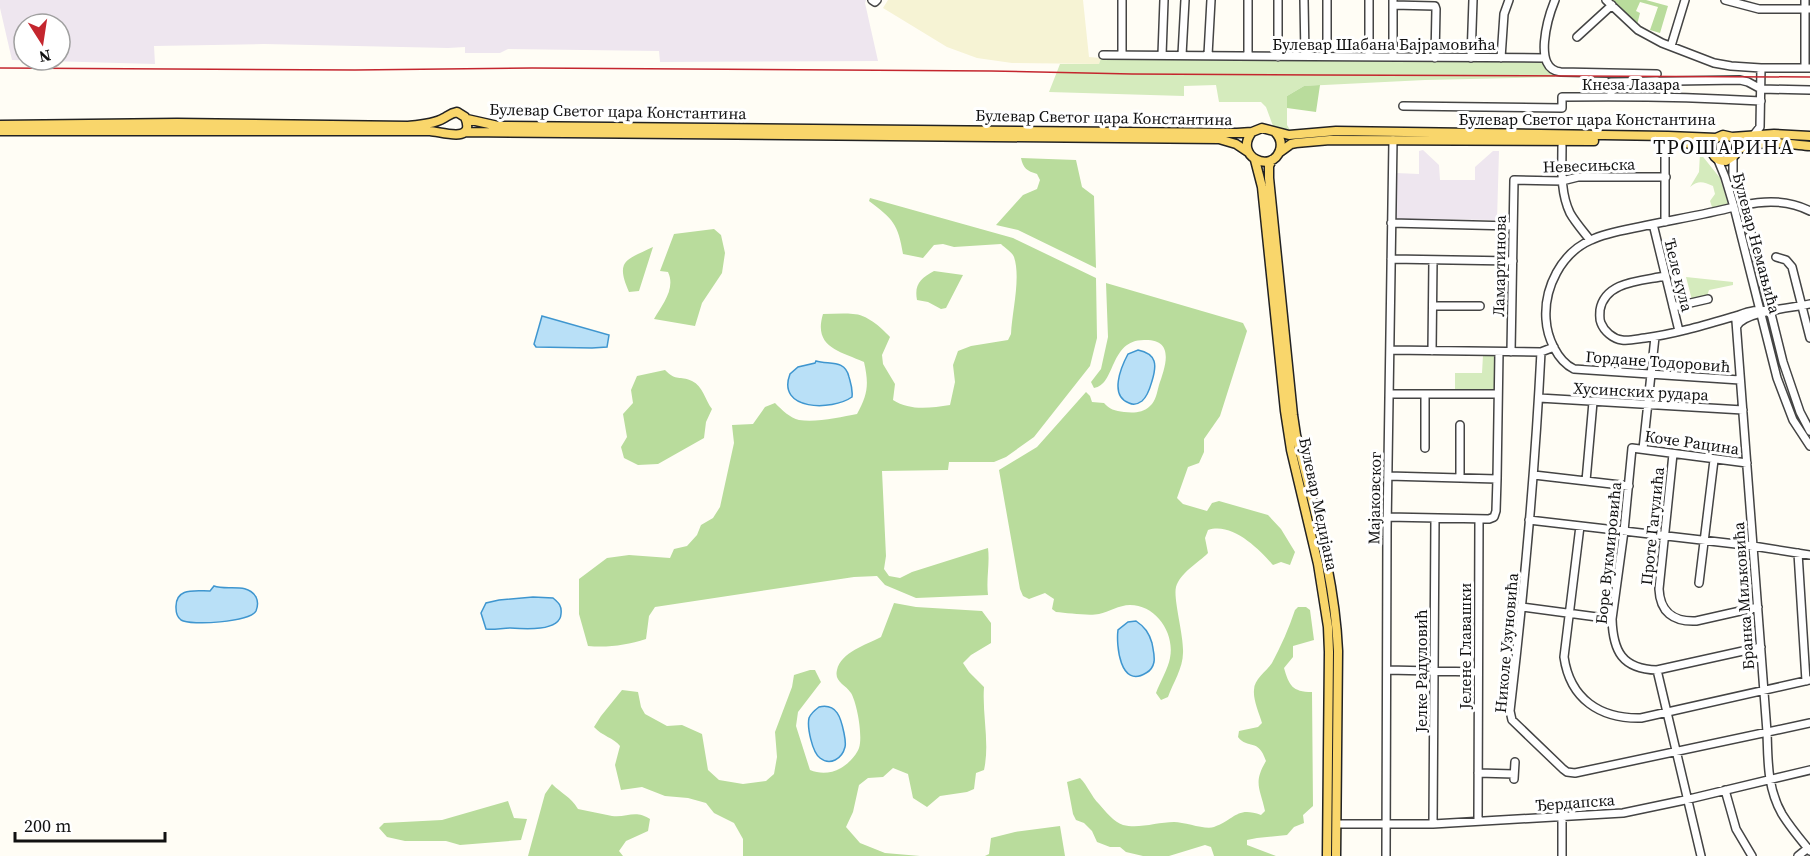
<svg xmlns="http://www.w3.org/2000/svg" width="1810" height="856" font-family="'Source Serif 4',serif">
<rect width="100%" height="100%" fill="#fffdf5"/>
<path fill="#eee6ef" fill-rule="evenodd" d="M0 0H866L865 3 878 61 660 62 659 51 508 49 500 53H465V47L448 48 264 44 154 46 155 64 12 60 0 8ZM24 24H60V60H24Z
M1423 150 1439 165 1440 180H1475V167L1493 151H1499L1497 220 1395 219 1396 173 1419 174V151Z"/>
<path fill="#f6f3d4" d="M888 0H1083L1089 57 1101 58 1099 64 1012 63 977 58 947 47 883 8Z"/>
<path fill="#d5ebbd" d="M1102 55 1545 59 1555 72V77L1425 80 1304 86 1287 96V125L1290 130 1273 126 1266 107 1261 102H1219L1216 85 1184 86V96L1049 92 1060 64H1099Z
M1700 153 1720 178 1729 207 1713 210 1710 201 1715 194 1713 186C1703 182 1699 180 1690 187L1699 172Z
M1686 277 1733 282V285L1709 290 1707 296 1692 300Z
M1483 355H1497L1496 392H1455V373H1482Z"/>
<path fill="#b9dc9c" d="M1608 0H1646L1668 6 1660 33 1650 30 1658 7 1640 2 1636 11 1640 13 1637 25Z
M1320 85 1316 112 1287 108V96L1304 86Z
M1021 158 1076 160 1082 187 1094 196 1096 268 1018 230 996 225 1023 195 1037 189 1040 180 1037 174C1027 171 1023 168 1021 158Z
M870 198 1013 238 1096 278 1097 338 1090 366 1034 437 1006 457 994 462H949L948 470 882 471 886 556 884 569 889 576 900 578 912 572 988 548C990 564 986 579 988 595L916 598 885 585 877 576 854 577 655 607 649 616 646 639C627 645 608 648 588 646L579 614V579L607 558 629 555 670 558 674 549 687 546 697 535 701 525 713 518 720 507 734 443 732 425 753 424 765 407 775 403C782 410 790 418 799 420 816 423 841 417 857 414 868 394 869 384 864 362 839 351 813 347 823 314 833 314 843 313 853 314 866 314 881 327 890 337L882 355 883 364 895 384 893 400C910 411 930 408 950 405L955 382 953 365 958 351 971 346 1008 340 1011 334C1012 312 1021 278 1014 257 1012 252 1005 248 1001 244L954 247 943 244 934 245 923 258 903 254C898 224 893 219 869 201Z
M714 229 721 235 725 253 722 273 702 303 695 326 654 319C662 305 676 289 668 272L660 271 674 234Z
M653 247 639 291 629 292C615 260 626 260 653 247Z
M934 271 963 275 946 308 941 309 928 302 917 300C914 284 921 278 934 271Z
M1106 283 1243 323 1247 331 1220 416 1204 439V452L1199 463 1188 467 1177 498 1183 504 1207 511 1212 503 1219 501 1268 515 1281 529 1295 552 1290 565 1281 562 1273 565C1258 548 1232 522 1208 530L1205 538 1208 553C1198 563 1180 573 1176 587 1173 599 1184 636 1183 653 1183 668 1173 683 1168 697L1161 700 1156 693C1160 682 1168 669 1170 658 1175 633 1156 605 1130 605 1119 605 1109 612 1099 614 1089 616 1067 613 1056 612L1052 609 1054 599 1045 593 1029 599 1023 596 1020 589 999 470 1037 447 1086 392 1090 396 1092 402 1104 403C1109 409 1115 411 1124 412 1133 413 1143 413 1150 406 1156 401 1157 392 1159 385 1165 367 1176 339 1144 340 1109 340 1116 385 1094 388L1091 382 1101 369 1108 337Z
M665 370C677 382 679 375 692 381 703 386 705 400 712 409L706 422 704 438 658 464 638 465 624 458 621 447 627 437 623 414 633 403 631 390 637 376Z
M894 603 916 607 982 611 991 623V643L971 655 963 663 969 672 984 687C982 715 990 743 984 770L976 773 974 789 967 792 940 796 927 807 913 798 908 774 893 768 883 777 868 778 859 785 853 812 846 827 860 843 885 853 920 856H743V839L734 823 714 813 706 803 688 798 665 796 642 787 621 790 615 765 620 746C614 738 602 736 594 727L601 716 622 690 638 692 641 707 645 714 667 726 682 725 702 734 708 770 719 780 743 784 766 781 774 774 777 757 775 732 792 687 794 675 810 670H815L821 682 798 712 796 726 810 770C820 774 830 774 841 768 848 764 856 756 859 748 863 736 857 703 851 693 845 684 834 682 837 670 841 652 866 645 881 637Z
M1298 607H1306L1310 610 1314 640 1293 646V657L1284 668C1289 685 1292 692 1312 692L1313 806 1303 815 1304 823 1294 827 1287 835 1257 838 1247 840V845L1276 856H1214L1211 847 1205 845 1169 856H1143L1126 852 1120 847H1110L1097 842 1092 831 1084 823 1076 820 1073 814 1067 782 1080 778C1088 786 1091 796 1099 804 1105 811 1114 822 1123 825 1139 829 1158 822 1174 822 1185 822 1205 830 1214 827 1235 820 1236 806 1261 815L1265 811C1260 788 1253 783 1266 761 1258 737 1248 750 1238 737L1239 731 1258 727 1262 723C1259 713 1253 700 1254 690 1254 679 1266 672 1272 663 1281 646 1289 628 1295 610Z
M552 784C562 794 570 796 578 809 589 811 601 814 612 816 627 818 635 809 650 819L648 831 626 841 619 851 623 856H528L545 794Z
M508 801 514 818 527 819 521 840 460 845 446 841H405L387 837 379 828 384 823 442 820Z
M1060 826 1065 856H985L989 854 991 838 1015 832Z"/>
<path fill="#b9e0f7" stroke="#3f96cf" stroke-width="1.5" d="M542 316 609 335 607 347 592 348 536 347 534 344Z
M1138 350C1157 354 1157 365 1152 381 1150 388 1148 396 1142 401 1138 404 1133 405 1129 403 1109 396 1121 367 1128 354Z
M816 361C829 365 845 359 849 377 851 384 853 389 852 397 832 411 776 411 790 374L798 367 815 363Z
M214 586C227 591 247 582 256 597 258 601 258 606 256 611 250 622 191 626 181 620 177 617 176 613 176 608 175 587 195 591 210 591Z
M533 597 553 598C559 603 562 606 561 614 560 632 523 629 510 628 502 628 494 630 486 629L481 613 486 603 499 600Z
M1136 621C1145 627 1149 633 1152 643 1153 649 1155 656 1154 662 1153 667 1150 671 1146 673 1120 689 1116 645 1118 630L1128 622Z
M819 707C837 703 841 718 844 733 845 738 846 743 845 747 842 759 830 766 820 758 812 752 807 727 809 718 811 713 815 710 819 707Z"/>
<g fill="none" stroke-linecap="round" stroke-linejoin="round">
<g stroke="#444" stroke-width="10">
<path id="minor" d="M872 0 875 2 877 0
M1304 0 1305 56
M1327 0V56
M1393 0V57
M1555 0C1548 17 1532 70 1561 72L1657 74
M1606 0 1638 30 1662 43 1714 63 1731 66 1761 68H1810
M1725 0 1759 9H1810
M1393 5 1435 6 1436 9 1435 58
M1577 37 1612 5
M1671 46 1685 0
M1103 55 1545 58
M1122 55V0
M1162 55 1164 0
M1182 55 1185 0
M1208 55 1211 0
M1248 56V0
M1278 57V0
M1369 57V0
M1471 58 1473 0
M1501 58 1504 14 1509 0
M1805 68V0
M1611 96V82L1740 80 1748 82 1761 89 1810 90
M1403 106 1562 108V97C1628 96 1694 97 1761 101
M1752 137 1760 127 1761 68
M1562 146C1562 168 1560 192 1570 213 1575 222 1583 231 1590 240
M1665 147V222
M1733 158V173L1744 205 1783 362 1800 412 1810 431
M1718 160 1725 177 1734 207 1777 378 1793 420 1810 446
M1744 205C1767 200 1789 200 1810 211
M1734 207C1703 215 1671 220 1639 227 1624 230 1605 233 1591 240 1561 253 1544 288 1546 319 1547 337 1557 361 1574 369L1740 380
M1391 223 1513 226
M1653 224 1679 331
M1776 257 1786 260 1792 267 1810 338
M1391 259 1513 261
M1665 276C1642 281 1605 281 1600 310 1600 314 1599 319 1601 323 1604 331 1613 339 1622 340 1629 341 1637 339 1645 338 1676 334 1708 324 1739 315
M1433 306H1480
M1673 307 1708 299
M1770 311C1758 309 1750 311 1739 315L1736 321 1767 732C1768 760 1767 788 1782 814 1790 827 1800 839 1810 851
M1737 326C1745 311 1793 308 1810 304
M1390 350 1541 352 1554 347
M1432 351 1433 260
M1511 352 1514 180 1562 181 1578 177H1666
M1541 352C1535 472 1524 592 1510 711L1512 720 1563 769 1567 772 1575 773 1810 723
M1389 394H1498
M1425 394V448
M1539 398 1743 410
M1643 449 1655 337
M1673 454 1659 589C1660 612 1673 622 1696 621L1758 607
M1747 463 1632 448 1624 531 1612 619C1613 651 1622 669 1657 670L1761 647
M1534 475 1629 486
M1388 476 1497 479
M1460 478V425
M1586 481 1593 402
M1387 517 1489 519 1494 517 1496 511 1497 479 1499 352
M1529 520 1753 546 1810 555
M1580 526 1564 657C1570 699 1600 719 1641 718L1810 680
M1798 553 1806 681
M1699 583 1714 460
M1522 607 1612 619
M1387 670 1478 672
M1657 670 1701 856
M1478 773 1514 774
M1514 779 1515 762
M1725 790 1736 829 1752 856
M1562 817V856
M1478 821 1479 519
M1337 824H1433L1623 813 1685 800 1810 770
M1433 824 1435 518
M1386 856 1387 529 1393 140
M1798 856 1808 848"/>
</g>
<g stroke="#222" stroke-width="11">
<path id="major" d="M467 119 498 126 1237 133 1252 132 1262 128 1289 135 1336 131 1668 136 1716 138 1723 135 1732 137 1774 134 1810 136
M0 125 177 123 408 126C419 125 434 124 444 118 449 115 451 113 457 112L465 117C476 144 443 132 430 131H0
M465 132 1219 139 1236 144 1248 152
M1252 132C1233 156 1272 175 1280 150 1282 143 1280 137 1275 132
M1682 142 1711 150
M1711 145C1711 155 1716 161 1726 161L1735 155 1737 145
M1737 150C1760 139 1786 144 1810 146
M1280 152 1291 144 1296 143 1330 140 1594 141
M1255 160 1262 187 1285 411 1291 450 1318 564 1328 627 1329 652 1327 856
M1272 160 1269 166V178L1293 415 1296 435C1313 506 1335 578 1338 651L1336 856"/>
</g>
<use href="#minor" stroke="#fff" stroke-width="7"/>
<use href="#major" stroke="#f9d66b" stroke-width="8"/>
<path stroke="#c4262e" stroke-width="1.5" d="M0 68 355 70 532 68 991 71 1132 74 1319 75 1810 77"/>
</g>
<g text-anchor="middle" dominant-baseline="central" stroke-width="6" stroke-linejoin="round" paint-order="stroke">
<g font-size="16" fill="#111" stroke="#fff">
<text x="1384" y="44">Булевар Шабана Бајрамовића</text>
<text x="1631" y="84">Кнеза Лазара</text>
<text transform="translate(618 111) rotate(1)">Булевар Светог цара Константина</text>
<text transform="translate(1104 117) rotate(1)">Булевар Светог цара Константина</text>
<text x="1587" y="119">Булевар Светог цара Константина</text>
<text transform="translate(1589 165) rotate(-2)">Невесињска</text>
<text transform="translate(1757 243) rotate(75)">Булевар Немањића</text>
<text transform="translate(1499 266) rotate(-89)">Ламартинова</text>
<text transform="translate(1679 275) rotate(76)">Ћеле кула</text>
<text transform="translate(1658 361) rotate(4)">Гордане Тодоровић</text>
<text transform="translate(1641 391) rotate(3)">Хусинских рудара</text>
<text transform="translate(1692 442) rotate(8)">Коче Рацина</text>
<text transform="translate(1374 498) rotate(-89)">Мајаковског</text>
<text transform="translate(1319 504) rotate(78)">Булевар Медијана</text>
<text transform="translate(1652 526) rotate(-84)">Проте Гагулића</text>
<text transform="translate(1608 553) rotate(-84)">Боре Вукмировића</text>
<text transform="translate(1743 596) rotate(-94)">Бранка Миљковића</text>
<text transform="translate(1506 643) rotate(-85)">Николе Узуновића</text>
<text transform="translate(1465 646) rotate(-90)">Јелене Главашки</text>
<text transform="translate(1421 671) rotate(-90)">Јелке Радуловић</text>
<text transform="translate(1575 802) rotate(-4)">Ђердапска</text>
</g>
<g font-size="20" letter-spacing="1.5" fill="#111" stroke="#fff">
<text x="1724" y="147">ТРОШАРИНА</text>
</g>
</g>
<g transform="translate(42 42) rotate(168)"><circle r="28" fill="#ffffff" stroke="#a0a0a0" stroke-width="1.5"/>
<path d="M0-4.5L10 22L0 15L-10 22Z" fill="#c4262e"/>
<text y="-9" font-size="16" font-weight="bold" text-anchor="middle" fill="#111111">N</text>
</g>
<path d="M15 832v9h150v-9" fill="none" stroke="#111111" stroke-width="3"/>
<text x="24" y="832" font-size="18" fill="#111111" stroke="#ffffff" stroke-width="4.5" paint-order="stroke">200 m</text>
</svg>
